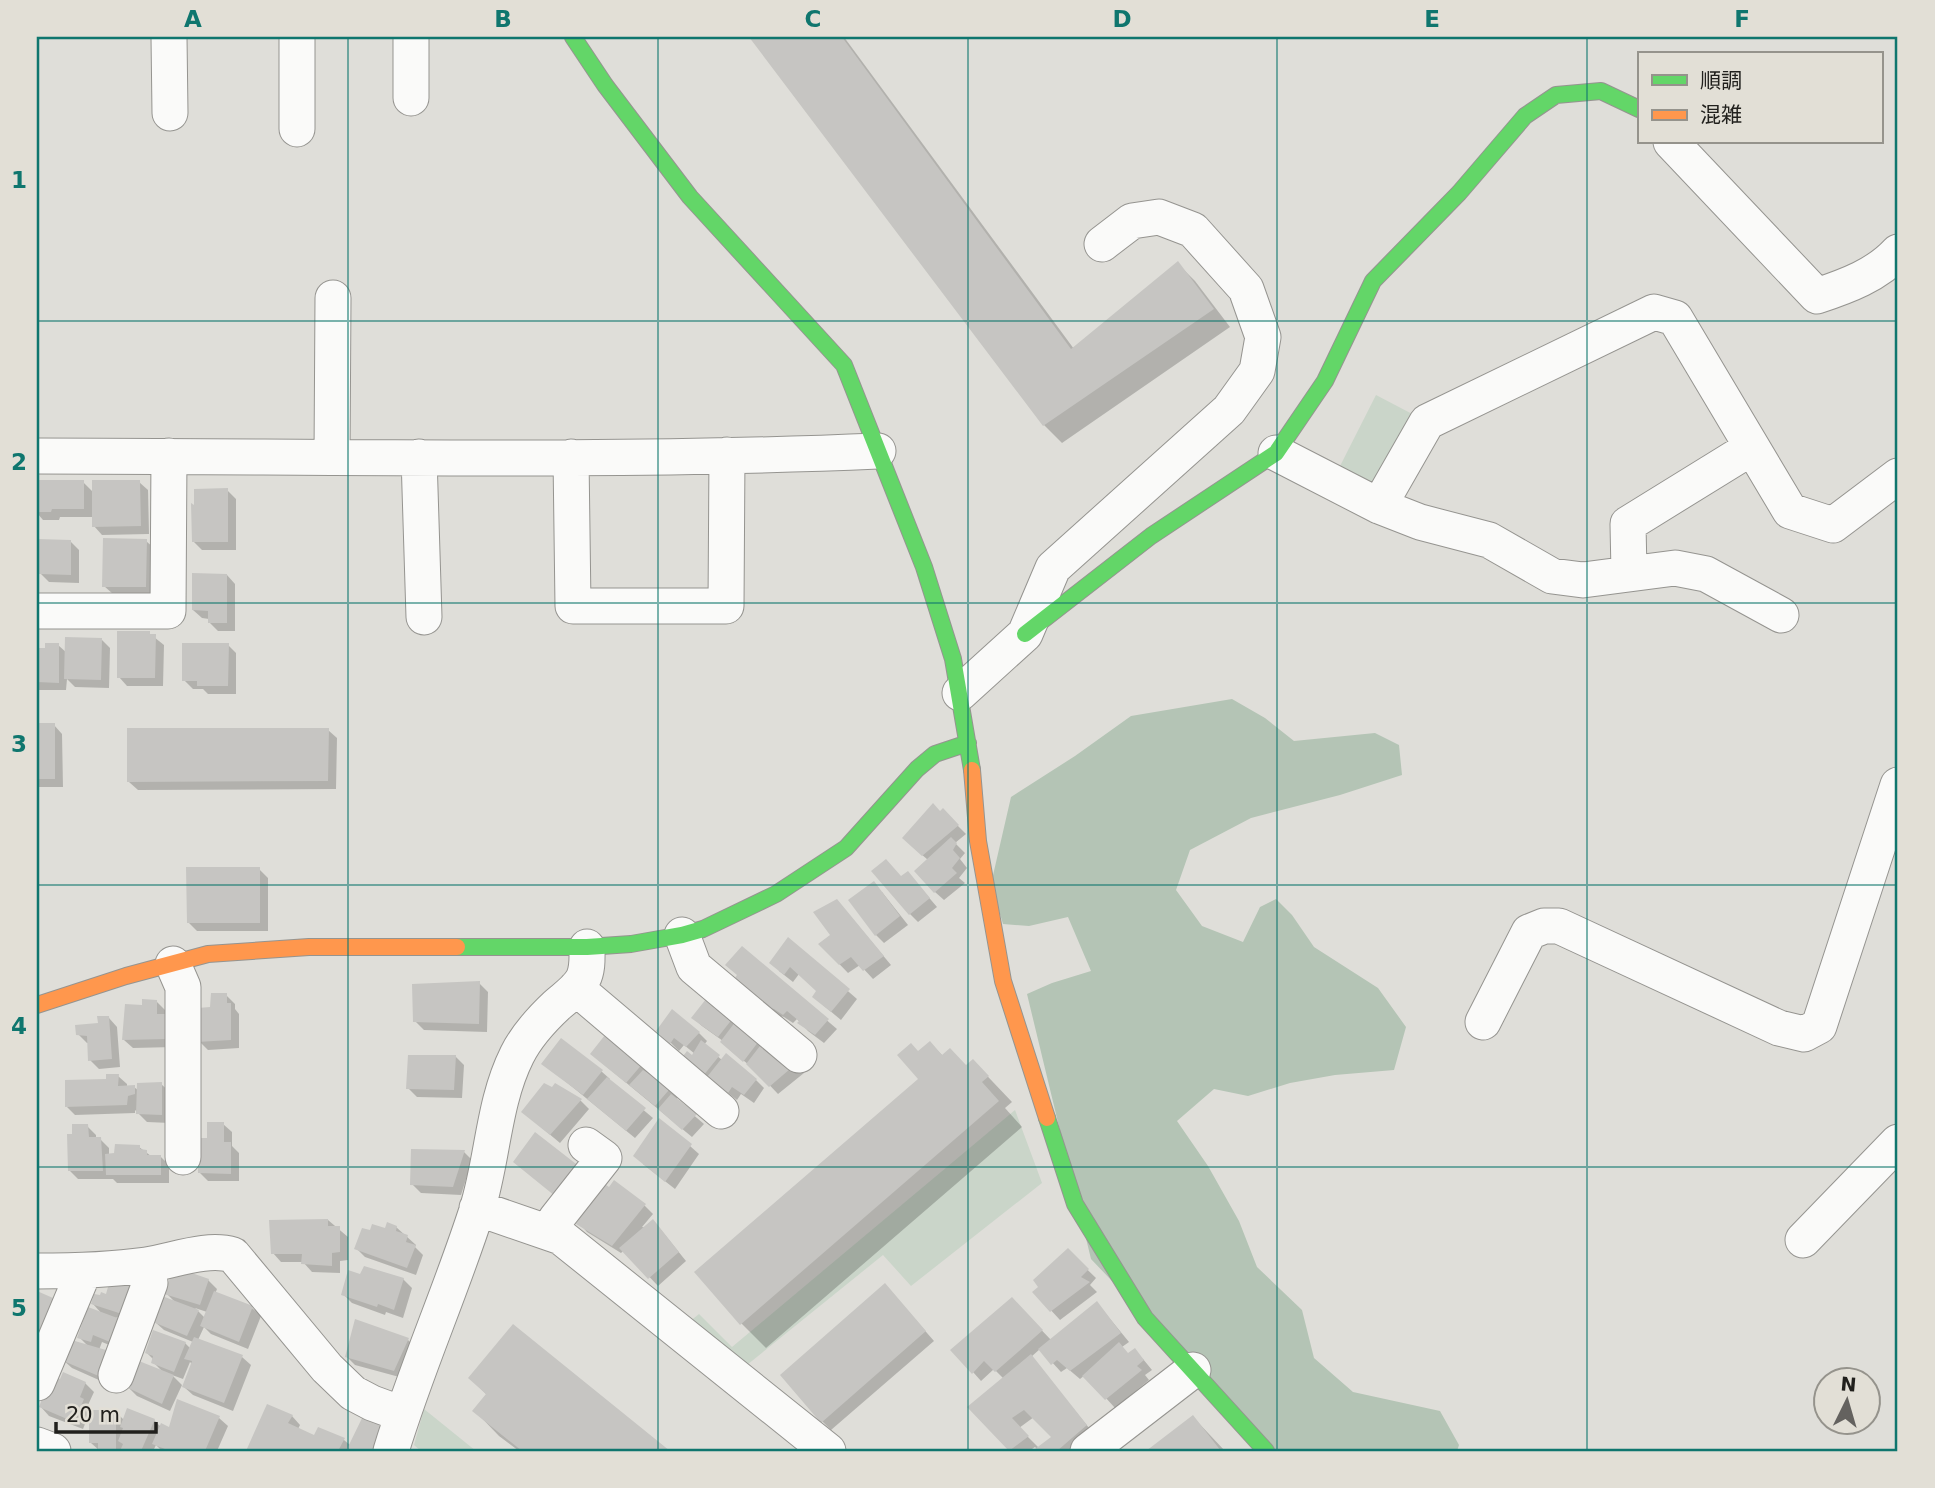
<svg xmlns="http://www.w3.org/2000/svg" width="1935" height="1488" font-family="'DejaVu Sans','Noto Sans JP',sans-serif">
<rect width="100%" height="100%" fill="#dfded9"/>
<path fill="#cad5c9" d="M1376 395 1418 417 1380 484 1365 486 1337 472Z
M1015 1110 1042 1183 911 1286 883 1255 737 1373 683 1327 699 1314 732 1347Z
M424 1409 476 1451H421L414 1445Z"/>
<path fill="#b4c4b5" d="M1232 699 1265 718 1294 741 1375 733 1399 745 1402 775 1340 795 1251 818 1190 850 1176 890 1202 926 1243 942 1260 907 1276 899 1292 915 1314 947 1378 988 1406 1027 1394 1070 1335 1075 1290 1083 1248 1096 1214 1089 1177 1121 1208 1166 1239 1221 1257 1267 1302 1310 1314 1358 1353 1392 1440 1411 1459 1445 1457 1451H1274L1091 1259 1027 994 1052 983 1091 971 1068 917 1029 926 1003 924 991 884 1011 797 1075 756 1131 716Z"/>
<path fill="#0003" fill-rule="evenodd" d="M751 37H844L1074 349 1178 264 1195 281 1230 327 1062 443 1044 425Z
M37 481 83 482 93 492 139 482 148 490 149 534 102 535 94 526V517H60L59 520H43L37 513Z
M227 490 236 499V550H202L193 541Z
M37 541 71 542 79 550V583L49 582 41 574V567L37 566Z
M146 541 155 549 154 595 113 594 104 586Z
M227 575 235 584V631H218L209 622V619L202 618 193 610Z
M149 633 164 645 163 686H127L119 677Z
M102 640 110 648 109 688 75 687 67 679 66 690H37V650H47L58 645 67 653Z
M228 645 236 653V694H208L203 689H193L184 680Z
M37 725H54L62 734 63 787H37Z
M328 730 337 738 336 789 138 790 129 782Z
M943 811 966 834 955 843 965 853 960 859 967 868 959 878 965 883 944 900 935 892 928 860 913 847Z
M259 869 268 878V931H197L189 923Z
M908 873 937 907 918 922 910 914 901 878Z
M882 892 908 925 884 943 876 935Z
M845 910 891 965 873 979 860 965 848 973 820 944 833 936Z
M789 940 857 999 841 1020 823 1005 818 991 799 974 793 982 779 971Z
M742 948 837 1029 824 1043 808 1031 797 1019 793 1023 784 1017 774 1014 739 976Z
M479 983 488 992 487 1032 424 1030 415 1021Z
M226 995 235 1004V1009L239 1014V1048L208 1050 199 1041 211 1009Z
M710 996 796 1065 804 1073 778 1094 753 1068 730 1050 723 1041 702 1026 693 1018Z
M157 1002 165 1010 174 1047 133 1048 124 1040 143 1007Z
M109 1018 117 1027 120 1067 99 1069 90 1060 89 1043H87L78 1034 100 1025Z
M609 1033 652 1072 649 1075 682 1092 676 1100 704 1124 692 1137 601 1062Z
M699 1033 707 1041 704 1045 722 1060 756 1080 764 1088 754 1103 741 1094 737 1100 718 1085 691 1068 695 1054 684 1045 679 1051 667 1039Z
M930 1043 943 1056 967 1067 973 1061 1012 1102 1005 1108 1022 1127 766 1348 741 1323 920 1079 918 1053Z
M455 1056 464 1065 462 1098 417 1097 408 1088Z
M543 1063 601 1071 610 1079 609 1081 653 1118 635 1138Z
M118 1076 127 1084V1087H134L139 1091 161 1084 170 1092V1123L147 1122 135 1110V1113L75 1115 67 1107Z
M556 1085 581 1101 589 1109 560 1143 523 1112 553 1090Z
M223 1124 232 1132V1146L239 1153V1181H208L200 1173Z
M87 1126 96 1135V1139H100L109 1148V1156L139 1147 151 1156H160L169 1165V1183H117L113 1179H78L70 1171 73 1136Z
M690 1146 699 1154 675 1189 643 1164Z
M464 1152 472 1160 461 1195 421 1193 412 1184Z
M614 1183 645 1206 653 1214 642 1227 661 1230 686 1261 658 1286 624 1250 621 1253 587 1232 579 1223Z
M328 1220 348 1237V1260L340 1261V1273L312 1272 303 1262H281L273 1253Z
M396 1227 416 1245 415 1247 423 1255 416 1275 365 1257 356 1248 371 1232Z
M1068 1251 1096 1278 1090 1285 1097 1292 1060 1320 1035 1293Z
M361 1276 403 1279 412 1288 403 1318 386 1312 385 1315 352 1303 343 1294Z
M208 1280 217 1289 215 1294 252 1308 261 1316 248 1349 211 1334 204 1327 198 1340 242 1357 251 1365 233 1411 193 1395 184 1387 193 1365 190 1362 183 1379 172 1375 182 1385 170 1411 137 1396 128 1387 163 1372 153 1362 154 1360 147 1353 185 1343 190 1348 193 1342 164 1330 155 1322 176 1303 166 1293ZM195 1308 207 1312 205 1318Z
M893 1294 934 1341 831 1430 822 1421Z
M101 1297 130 1322 116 1317 128 1329 119 1349 102 1342 99 1350 105 1352 113 1360 110 1385 72 1368 63 1360 89 1347 79 1337 103 1315 93 1304Z
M1012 1299 1051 1340 1097 1303 1129 1342 1122 1347 1128 1355 1143 1359 1152 1370 1145 1375 1149 1380 1115 1408 1085 1375 1080 1379 1067 1368 1061 1372 1040 1349 1031 1357 1094 1434 1075 1451H1039L1035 1447 1029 1451H1012L969 1407 1004 1379 994 1369 981 1381 973 1372ZM1034 1417 1054 1437 1039 1448 1019 1428Z
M513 1326 667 1451H519L499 1436 475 1411 487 1395 470 1378Z
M408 1340 416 1348 403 1378 355 1365 347 1357Z
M61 1382 85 1383 94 1392 88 1405 91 1409 83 1429 49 1416 41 1407Z
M267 1406 292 1416 300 1425 298 1429 315 1438 344 1440 351 1446 391 1451H248Z
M115 1411 124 1420H154L161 1427 170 1429 219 1418 228 1426 217 1451H162L156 1445 153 1451H100L91 1443Z
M1193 1417 1225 1451H1149Z"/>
<path fill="#c6c5c2" d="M749 37H842L1071 349 1178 261 1214 309 1043 426Z
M37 480H84V509H52L51 512H37Z
M92 480H140L141 526 92 527Z
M228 488V542H192L191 503 194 505V489Z
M103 538 147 539 146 587H102Z
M37 539 71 540V575L39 574V559H37Z
M192 573 227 574V623H208V611L192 610Z
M117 631H150V634H156L155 678H117Z
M65 637 102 638 101 680 64 679Z
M45 643H59V683L37 682V648H45Z
M182 643H229L228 686H197V681H182Z
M37 723H55V779H37Z
M127 728H329L328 781 127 782Z
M933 803 940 811 943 808 959 825 922 856 902 838Z
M951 837 957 843 953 850 960 858 952 868 957 873 934 893 914 871Z
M886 859 901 876 908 871 930 898 909 915 871 871Z
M186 867H260V923H187Z
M874 881 900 916 875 936 848 900Z
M837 899 884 956 863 971 851 957 839 965 818 944 830 935 813 912Z
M788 937 850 989 831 1012 812 997 816 991 790 967 784 975 769 963Z
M742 946 829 1019 815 1035 797 1023 799 1021 787 1011 783 1015 774 1009 765 1007 730 985 737 975 725 965Z
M480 981 479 1024 413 1022 412 984Z
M211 993H227V1003H231V1040L197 1042 198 1008 210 1007Z
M710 994 737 1013 718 1037 691 1018Z
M142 999 157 1000V1014H167L166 1039 122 1040 125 1004 142 1005Z
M672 1009 700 1032 686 1047 674 1038 670 1044 656 1031Z
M97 1016H109L112 1059 88 1061 87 1036 76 1035 75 1025 98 1023Z
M739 1017 762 1037 743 1062 720 1042Z
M609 1030 644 1062 626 1083 590 1054Z
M561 1038 603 1070 583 1095 541 1064Z
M701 1040 720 1055 703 1076 680 1060 687 1051 692 1055Z
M930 1041 942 1055 950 1048 966 1065 973 1059 989 1076 982 1082 999 1101 740 1325 694 1272 918 1079 897 1055 911 1043 918 1051Z
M763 1042 797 1063 769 1087 746 1064Z
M726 1053 757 1079 744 1095 732 1087 728 1093 707 1077Z
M408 1055H456L454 1090 406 1089Z
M643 1070 655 1077 675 1083 655 1106 629 1085Z
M106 1074H119L118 1086 135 1085V1094L128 1096 127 1105 65 1107V1080L106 1079Z
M607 1077 646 1108 626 1131 587 1099Z
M162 1082V1115L136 1114 137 1083Z
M544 1083 552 1087 555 1083 582 1099 550 1135 521 1112Z
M671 1094 697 1114 682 1130 658 1109Z
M659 1118 692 1144 665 1182 633 1156Z
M207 1122H224V1142H231V1174L198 1173 197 1138H207Z
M72 1124H88L89 1137H101L103 1171H68L67 1134H72Z
M535 1132 580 1167 555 1196 513 1162Z
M115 1144 140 1145V1149L147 1150V1155H161V1175H106L105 1154 114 1153Z
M411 1149 465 1150 453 1187 410 1185Z
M614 1180 646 1204 612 1246 576 1224 602 1182 609 1187Z
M328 1219V1226H340V1252L332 1253V1266L301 1264 302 1254H271L269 1220Z
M653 1219 679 1252 648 1279 619 1248Z
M387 1222 397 1226 396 1231 408 1235 406 1242 416 1245 407 1268 354 1249 362 1228 370 1230 372 1224 385 1228Z
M1068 1248 1089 1269 1081 1277 1090 1282 1050 1312 1032 1292 1038 1287 1033 1280Z
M364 1266 404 1278 394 1310 378 1304 377 1307 341 1295 348 1270 360 1274Z
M173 1270 185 1275 186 1271 209 1279 200 1305 164 1294Z
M110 1280 132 1287 122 1314 91 1304 94 1294 100 1295 101 1292 106 1294Z
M885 1283 926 1331 821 1423 780 1375Z
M37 1291 53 1298 41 1333 37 1332Z
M214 1291 253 1306 239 1342 200 1326Z
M162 1296 199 1310 187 1336 153 1322Z
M1012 1297 1043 1330 995 1372 984 1361 972 1374 950 1350Z
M1097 1301 1121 1333 1070 1371 1057 1360 1051 1365 1038 1349Z
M88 1307 120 1319 110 1342 93 1335 91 1342 77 1338Z
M355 1319 409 1338 394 1371 345 1357Z
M513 1324 670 1451H522L472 1411 486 1394 468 1378Z
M153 1330 186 1342 174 1372 151 1363 153 1356 145 1353Z
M194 1337 243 1355 224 1403 182 1387 192 1361 184 1359Z
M68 1339 106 1350 102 1361 108 1362 101 1377 61 1360Z
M1119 1342 1128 1353 1135 1348 1144 1360 1137 1366 1142 1370 1105 1400 1082 1376Z
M1031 1354 1087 1425 1057 1451H1037L1035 1449 1051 1437 1024 1410 1012 1418 1029 1436 1009 1451 967 1407Z
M139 1361 174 1375 162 1404 126 1387Z
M63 1372 86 1382 80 1397 84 1399 74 1422 39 1407 51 1375 60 1379Z
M177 1399 220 1416 205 1451H170L152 1444 161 1423 169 1427Z
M267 1404 293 1415 288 1423 314 1435 318 1427 345 1438 338 1451H246Z
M127 1408 155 1419 141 1451H120L123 1444 118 1441 123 1428 120 1427Z
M89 1410H116V1451H98V1443H89Z
M365 1412 391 1424 379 1451H346Z
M1193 1415 1221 1451H1146Z"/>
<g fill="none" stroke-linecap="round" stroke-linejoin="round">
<g stroke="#959490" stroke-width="37">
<path id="street" d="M169 37 170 113
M411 37V98
M297 129V37
M1671 142 1817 296C1847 286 1877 275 1898 252
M1276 453 1379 506 1420 522 1489 540 1552 576 1583 580 1675 568 1706 574 1781 615
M37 456C317 456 598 463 878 451
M332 457 333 298
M419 457 424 617
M571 457 573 606H726L727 455
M1379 506 1427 422 1654 312 1675 318 1790 511 1833 525 1898 476
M1629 573 1628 524 1751 448
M37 611H168L169 456
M960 693 1025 634 1053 568 1229 410 1257 371 1263 337 1246 289 1193 230 1159 217 1132 221 1102 244
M682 935 694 967 799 1055
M173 964 183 987V1157
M576 988 721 1111
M1483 1022 1529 932 1544 926H1559L1779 1028 1804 1034 1819 1026 1898 785
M477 1208 561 1237 828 1451
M550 1232 556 1219 604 1158 586 1145
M1803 1240 1898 1142
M37 1271C73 1271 110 1270 146 1265 173 1261 207 1247 233 1255L327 1368 353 1393 372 1403 402 1414
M116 1375 150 1283 147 1265
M37 1383 84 1271
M37 1445 53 1451
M391 1451C416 1369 451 1291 477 1210 493 1159 493 1103 517 1055 526 1037 542 1019 557 1005 566 997 577 990 583 979 588 969 587 958 587 947
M1088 1451 1193 1370"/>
</g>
<g stroke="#959490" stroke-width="18">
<path id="fast" d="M573 37 605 85 690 197 844 365 924 567 953 659 972 770
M1025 634 1151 536 1276 453 1325 381 1373 281 1459 193 1525 116 1556 95 1601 91 1639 109
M457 947H587L631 944 682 935 703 929 776 894 846 848 917 769 935 754 968 743
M1047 1118 1075 1204 1145 1318 1266 1451"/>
</g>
<g stroke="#959490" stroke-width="18">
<path id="slow" d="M972 770 978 841 1003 981 1047 1118
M37 1005 126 976 208 954 309 947H457"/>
</g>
<use href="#street" stroke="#fafaf9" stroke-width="35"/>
<use href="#fast" stroke="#63d668" stroke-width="16"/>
<use href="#slow" stroke="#ff974d" stroke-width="16"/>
</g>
<path fill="none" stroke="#0f766e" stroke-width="2" stroke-opacity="0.55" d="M348 37V1451M658 37V1451M968 37V1451M1277 37V1451M1587 37V1451M37 321H1898M37 603H1898M37 885H1898M37 1167H1898"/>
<rect width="1935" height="1488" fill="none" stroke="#e2dfd6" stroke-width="77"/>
<rect x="1638" y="52" width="245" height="91" fill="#e2dfd6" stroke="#95938c" stroke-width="2"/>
<rect x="1652" y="75" width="35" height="10" fill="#63d668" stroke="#95938c" stroke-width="2"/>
<text x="1700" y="88" font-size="21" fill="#21201d">順調</text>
<rect x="1652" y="110" width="35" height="10" fill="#ff974d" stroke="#95938c" stroke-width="2"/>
<text x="1700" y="122" font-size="21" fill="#21201d">混雑</text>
<g transform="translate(1847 1401) rotate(5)"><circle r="33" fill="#e2dfd6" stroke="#95938c" stroke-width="2"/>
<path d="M0-5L12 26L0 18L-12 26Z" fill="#64625f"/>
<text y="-10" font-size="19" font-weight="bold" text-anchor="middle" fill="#21201d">N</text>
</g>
<path d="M56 1422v10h100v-10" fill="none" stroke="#21201d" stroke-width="3.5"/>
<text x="66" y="1422" font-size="21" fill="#21201d" stroke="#e2dfd6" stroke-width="5" paint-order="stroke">20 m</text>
<rect x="38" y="38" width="1858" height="1412" fill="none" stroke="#0f766e" stroke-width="2.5"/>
<g font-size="23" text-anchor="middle" font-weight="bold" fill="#0f766e">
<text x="193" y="27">A</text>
<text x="503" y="27">B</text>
<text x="813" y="27">C</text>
<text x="1122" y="27">D</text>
<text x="1432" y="27">E</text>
<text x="1742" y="27">F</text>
<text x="19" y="188">1</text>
<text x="19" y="470">2</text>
<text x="19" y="752">3</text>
<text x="19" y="1034">4</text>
<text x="19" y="1316">5</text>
</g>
</svg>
